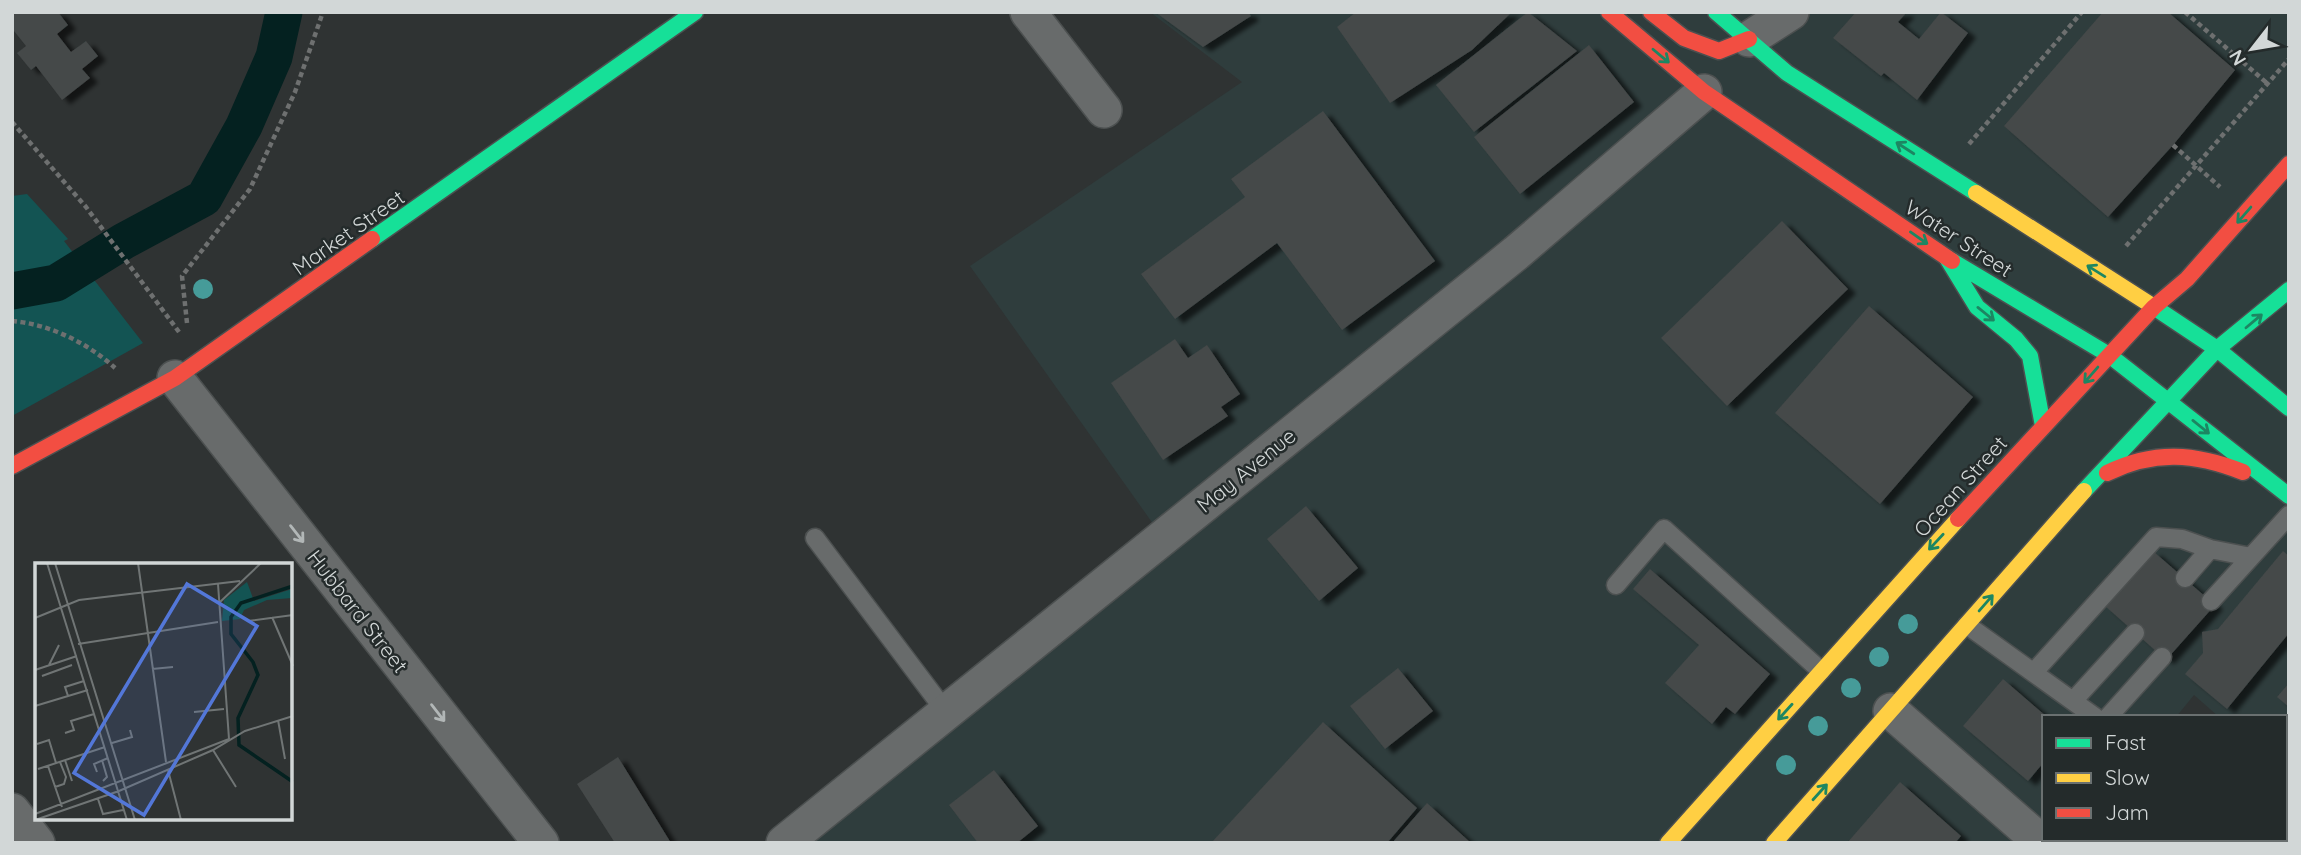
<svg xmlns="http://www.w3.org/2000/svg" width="2301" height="855" font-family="Quicksand,sans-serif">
<defs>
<filter id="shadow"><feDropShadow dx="8" dy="4.5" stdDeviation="2" flood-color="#0009"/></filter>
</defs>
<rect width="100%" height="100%" fill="#2f3333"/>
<path fill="#2f3d3d" d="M1150 12H2289V776L2285 773V717H2219L2194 695 2176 717H2044V839H2077L2074 843H782L1161 535 970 266 1242 82Z"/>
<path fill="#135453" d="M27 194 68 239 64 241 143 343 12 416V196Z"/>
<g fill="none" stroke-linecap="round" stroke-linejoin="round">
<path stroke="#042120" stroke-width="37" d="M12 291 56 283 124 241 204 198 244 126 274 57 284 12"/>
</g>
<path fill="#444848" filter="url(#shadow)" d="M14 12H58L68 25 57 34 71 52 86 41 98 56 82 69 90 78 62 100 36 66 31 70 17 53 26 46 14 31 12 33Z
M1155 12H1248L1251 16 1203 47Z
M1356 12H1512L1472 50 1390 103 1337 27Z
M1528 12 1577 51 1474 132 1436 85Z
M1856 12H1907L1898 22 1919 39 1941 12 1968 33 1917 100 1884 73 1881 76 1833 38Z
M2103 12H2168L2235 70 2173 145 2108 217 2004 126Z
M1589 45 1634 102 1520 194 1474 137Z
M1323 111 1435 261 1342 330 1277 243 1175 319 1141 274 1245 197 1231 179Z
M1782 221 1848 289 1727 406 1661 338Z
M1869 306 1973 397 1880 504 1775 413Z
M1175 339 1188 358 1207 345 1240 394 1221 407 1228 416 1163 460 1111 383Z
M1306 506 1358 568 1319 601 1267 539Z
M2153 551 2215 605 2166 660 2105 606Z
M2283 551 2289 556V633L2227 709 2185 674 2203 653 2202 632 2218 629Z
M1650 569 1770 674 1735 714 1726 707 1712 724 1665 683 1699 645 1633 589Z
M1398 668 1433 711 1385 749 1350 706Z
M2003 679 2047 717H2044V762L2028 781 1963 726Z
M2289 683V707L2277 697Z
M1323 722 1417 808 1387 843H1211Z
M618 757 671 843H615L577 784Z
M994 770 1038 826 1017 843H978L949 805Z
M1900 782 1961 836 1955 843H1847Z
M1427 803 1471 843H1392Z"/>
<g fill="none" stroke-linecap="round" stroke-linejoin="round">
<g stroke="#4c5050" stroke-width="21">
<path id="lane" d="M815 538 946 712
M2185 578 2210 549 2251 557
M1616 585 1664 529 1821 671
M2211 601 2289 515
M1967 625 2095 717
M2034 672 2156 537 2182 539 2210 549
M2073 701 2135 633
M2108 717 2162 657"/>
</g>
<g stroke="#4c5050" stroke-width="38">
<path id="street" d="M1028 12 1104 110
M1749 39 1791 12
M175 378 541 843
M1891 711 2042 843
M12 811 37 843
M784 843 1516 253 1704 92"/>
</g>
<g stroke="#4c5050" stroke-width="19">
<path id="fast" d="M1716 12 1787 73 1976 193
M372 239 695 12
M1947 258 1977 307 2016 339 2030 356 2043 426
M1952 261 2109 355
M2154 307 2217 349 2289 408
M2109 355 2289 496
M2084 491 2217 349 2289 290"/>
</g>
<g stroke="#4c5050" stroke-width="19">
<path id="slow" d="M1976 193 2154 307
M1668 843 1958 519
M1774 843 2084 491"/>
</g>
<g stroke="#4c5050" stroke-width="19">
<path id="jam" d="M1609 12 1704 92 1952 261
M1651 12 1684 38 1719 51 1749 39
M12 466 175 378 372 239
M2107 473C2154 450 2195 453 2243 472
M1958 519 2154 307 2187 279 2289 164"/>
</g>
<path stroke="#6e7070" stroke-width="4.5" stroke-dasharray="5 3.5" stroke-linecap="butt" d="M2185 12 2268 84
M12 122 86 207 179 332
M1969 144 2082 12
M2173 145 2220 187
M2126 246 2289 59
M12 321C49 324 88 343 115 368
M187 323 182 276 250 189 295 92 323 12"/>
<use href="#lane" stroke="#686b6b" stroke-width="18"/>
<use href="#street" stroke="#686b6b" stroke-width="35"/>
<use href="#fast" stroke="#16e098" stroke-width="16"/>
<use href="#slow" stroke="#ffcf43" stroke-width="16"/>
<use href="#jam" stroke="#f24e42" stroke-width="16"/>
</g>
<g fill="#469b99">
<circle cx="203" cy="289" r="10"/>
<circle cx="1908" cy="624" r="10"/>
<circle cx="1879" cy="657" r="10"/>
<circle cx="1851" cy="688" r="10"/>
<circle cx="1818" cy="726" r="10"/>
<circle cx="1786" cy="765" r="10"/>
</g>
<defs><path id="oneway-shaft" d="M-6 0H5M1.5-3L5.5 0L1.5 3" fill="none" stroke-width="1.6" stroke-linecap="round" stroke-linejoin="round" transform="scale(1.75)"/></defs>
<g stroke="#1d8662">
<use href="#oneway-shaft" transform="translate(1661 56) rotate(40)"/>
<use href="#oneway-shaft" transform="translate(1905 148) rotate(-147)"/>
<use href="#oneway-shaft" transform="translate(2244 215) rotate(131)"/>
<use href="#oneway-shaft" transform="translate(1919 238) rotate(35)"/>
<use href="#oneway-shaft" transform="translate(2096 271) rotate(-148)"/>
<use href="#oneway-shaft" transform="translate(1986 314) rotate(39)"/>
<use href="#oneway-shaft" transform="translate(2254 321) rotate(-40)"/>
<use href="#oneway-shaft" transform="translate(2091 375) rotate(131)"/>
<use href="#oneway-shaft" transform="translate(2201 427) rotate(39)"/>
<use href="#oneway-shaft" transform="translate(1936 542) rotate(133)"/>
<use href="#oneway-shaft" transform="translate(1986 603) rotate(-49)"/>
<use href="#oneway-shaft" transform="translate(1785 712) rotate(132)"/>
<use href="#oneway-shaft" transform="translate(1820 792) rotate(-48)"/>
</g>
<g stroke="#b2b7b7">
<use href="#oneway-shaft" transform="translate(297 534) rotate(52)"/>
<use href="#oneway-shaft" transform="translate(438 713) rotate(52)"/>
</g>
<g text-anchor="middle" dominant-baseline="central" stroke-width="5" stroke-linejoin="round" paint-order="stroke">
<g font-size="21" fill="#d2d7d7" stroke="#242b2b">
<text transform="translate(348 232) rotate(-35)">Market Street</text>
<text transform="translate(1959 238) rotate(33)">Water Street</text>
<text transform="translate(1246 470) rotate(-39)">May Avenue</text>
<text transform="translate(1960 486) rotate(-48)">Ocean Street</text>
<text transform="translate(358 611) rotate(52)">Hubbard Street</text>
</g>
</g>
<g transform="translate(35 563)">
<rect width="257" height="257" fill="#2f3333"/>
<path d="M212 19 219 38 257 26V35L232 37 209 47 205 56 187 58 189 37Z" fill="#135453"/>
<path fill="none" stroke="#042120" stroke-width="3.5" d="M258 23 206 40 196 54V71L218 99 223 112 203 155 204 182 258 219"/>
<path fill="none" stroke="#707575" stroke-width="2" d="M12 0 92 257M20 0 100 257M103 0 131 199M183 21 194 176M184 40 226 0M237 54 258 103M0 55 44 37 205 18M213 58 258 52M43 81 183 59M14 102 24 82M117 106 138 104M0 107 42 93M7 113 37 102M33 133 30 124 49 118M0 143 53 127M159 149 189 146M243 157 250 196M30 170 39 167 36 158 59 151M77 180 97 174 95 167M2 181 14 177 21 200M178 187 201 224M30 197 37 218M67 197 72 214 68 218M13 203 27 244M3 206 70 184M133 207 146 257M62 209 59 201 73 195M20 224 29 221 31 214 25 199M63 236 68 251 88 247M0 251 194 176M0 257 84 228 178 187 210 168 258 153"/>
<path fill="#5377d8" fill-opacity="0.15" stroke="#5377d8" stroke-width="3.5" d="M152 21 222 63 109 252 39 210Z"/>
<rect width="257" height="257" fill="none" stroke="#d2d7d7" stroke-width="3.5"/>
</g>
<rect width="2301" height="855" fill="none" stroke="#d2d7d7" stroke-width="28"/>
<rect x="2042" y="715" width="245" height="126" fill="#242b2b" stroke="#6a7070" stroke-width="2"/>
<rect x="2056" y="738" width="35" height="10" fill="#16e098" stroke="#6a7070" stroke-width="2"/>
<text x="2105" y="750" font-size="21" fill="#d2d7d7">Fast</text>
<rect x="2056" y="773" width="35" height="10" fill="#ffcf43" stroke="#6a7070" stroke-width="2"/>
<text x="2105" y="785" font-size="21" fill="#d2d7d7">Slow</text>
<rect x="2056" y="808" width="35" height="10" fill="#f24e42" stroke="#6a7070" stroke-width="2"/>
<text x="2105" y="820" font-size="21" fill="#d2d7d7">Jam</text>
<g transform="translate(2252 49) rotate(239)" stroke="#242b2b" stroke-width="5" paint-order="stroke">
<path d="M0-5L12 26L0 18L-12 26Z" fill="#d2d7d7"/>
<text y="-10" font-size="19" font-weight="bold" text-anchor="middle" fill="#d2d7d7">N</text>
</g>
</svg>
